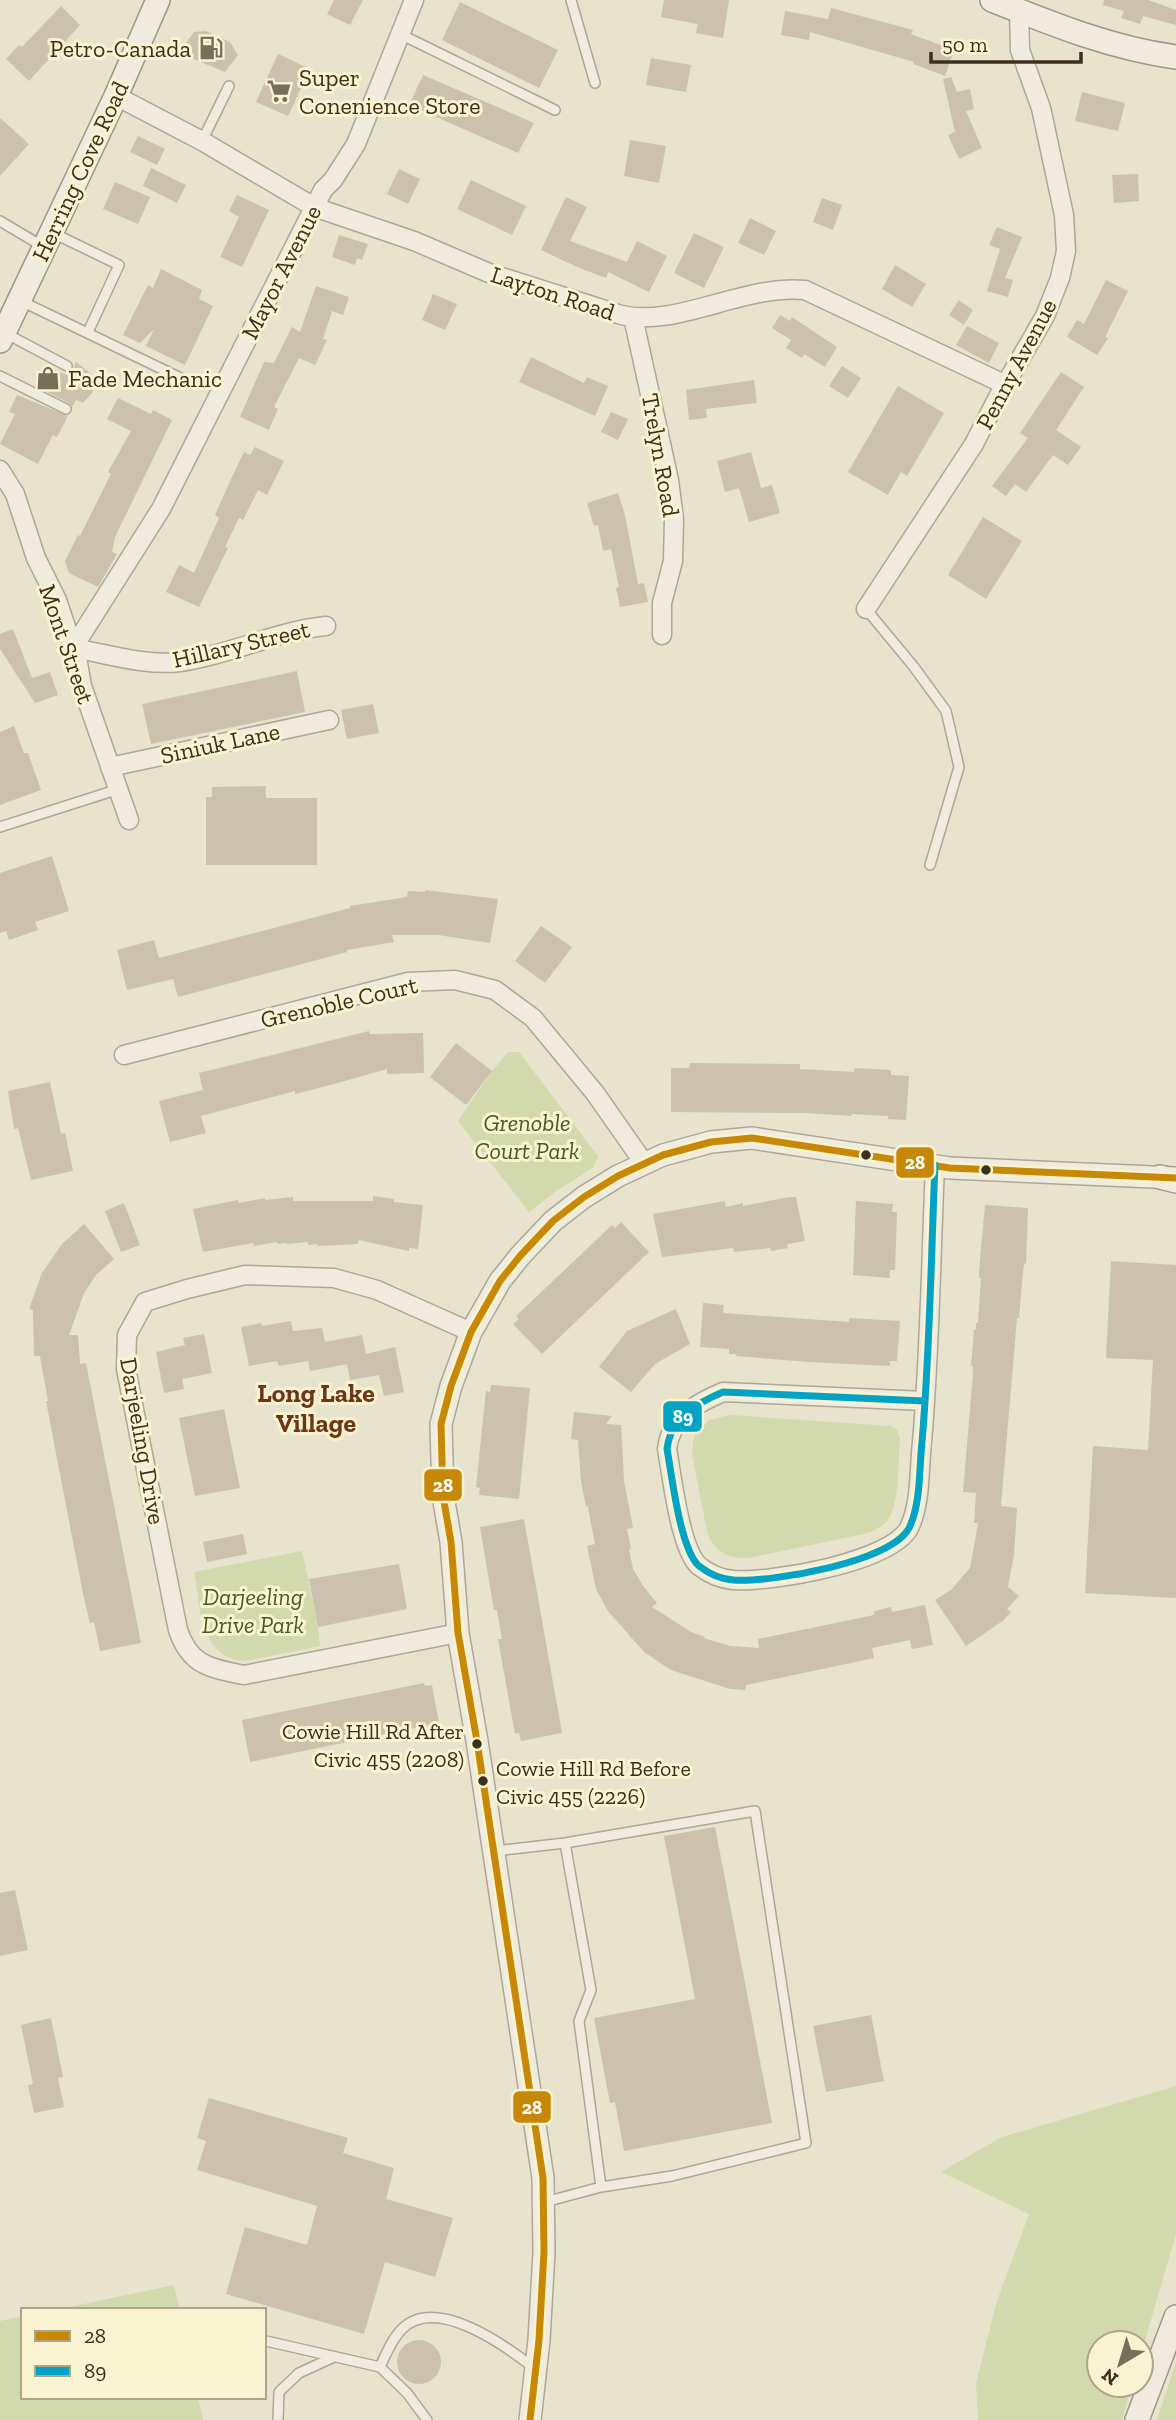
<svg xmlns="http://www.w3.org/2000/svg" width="1176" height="2420" font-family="'Zilla Slab',serif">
<rect width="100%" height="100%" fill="#e7e3cc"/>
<path fill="#d2daad" d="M508 1052H519L598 1156 594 1167 556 1191 529 1212 458 1121 492 1071Z
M730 1415 890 1426 897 1430 900 1438C898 1459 900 1505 887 1521 882 1527 875 1530 868 1533L749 1558C729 1560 713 1551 707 1531L692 1455 693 1441 697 1432 709 1420Z
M302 1551 318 1627 320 1646 245 1661C199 1658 201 1607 194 1572Z
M1176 2086V2234L1141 2354V2343H1099V2385H1132L1122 2420H978L976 2383 997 2301 1029 2214 941 2172 1002 2137Z
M174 2285 180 2310H55Z
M23 2316V2397H198L203 2420H0V2321Z
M1176 2362V2420H1157Z"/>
<path fill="#cbc1ad" d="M334 0H363L350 25 327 14Z
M664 0H729L723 38 696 33 698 24 661 17Z
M1104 0H1148L1176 10V25L1143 16 1140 24 1121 18 1124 11 1103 5Z
M460 2 558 50 539 88 442 40Z
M61 6 80 25 29 81 6 59 19 45 22 47Z
M831 8 913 30 911 34 954 50 945 76 913 64 914 62 810 32 809 40 781 35 785 11 828 19Z
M206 31 230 42 238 55 225 72 186 56V43L194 32Z
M278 54 310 69 288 116 256 102Z
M651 58 691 65 686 92 646 85Z
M423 75 534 123 518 153 409 105Z
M951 77 957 92 970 89 974 109 966 111 982 148 959 159 948 135 955 132 943 79Z
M1082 92 1125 103 1118 131 1075 121Z
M0 118 29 144 0 176Z
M138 136 165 149 157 165 130 152Z
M630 140 666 146 659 183 624 176Z
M151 168 186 185 177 203 143 186Z
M399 169 420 179 408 204 387 194Z
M1138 174 1139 201 1114 203 1112 175Z
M471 180 526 206 512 235 457 209Z
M115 182 150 197 138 224 103 209Z
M237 195 269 210 242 267 220 257 239 217 229 211Z
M566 197 587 207 570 241 627 262 637 241 667 256 649 292 608 272 606 278 577 267 541 250Z
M822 198 842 205 833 230 813 222Z
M750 218 776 231 764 255 738 243Z
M997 227 1022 237 1005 278 1013 280 1008 297 987 291 1000 249 989 245Z
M694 233 724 247 704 288 674 273Z
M339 235 368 244 362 260 357 258 355 265 332 257Z
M895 265 926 284 912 307 882 289Z
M161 269 202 290 199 299 213 306 185 365 146 346 154 329 140 343 123 335 148 285 153 288Z
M1106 280 1128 291 1105 337 1108 338 1097 355 1067 337 1077 320 1084 324Z
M316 286 349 297 343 315 332 311 323 339 327 340 315 365 299 358 274 407 278 409 269 430 240 417 264 362 274 363 292 327 300 332Z
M433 294 457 304 445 330 422 320Z
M959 300 973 310 964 325 949 315Z
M780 315 790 321 792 317 837 347 825 367 804 354 802 358 786 348 791 340 772 328Z
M967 326 999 343 989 363 956 345Z
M531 357 584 383 587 377 608 386 595 416 519 382Z
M76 362 98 379 92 393 83 403 76 400 72 407 69 403 35 386 44 366 70 376Z
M842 366 861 378 848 398 829 386Z
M1061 372 1084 387 1056 430 1081 447 1068 465 1053 455 1026 492 1015 484 1006 496 992 486 1028 438 1020 433Z
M754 380 757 403 706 409 707 418 689 420 686 390Z
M898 386 944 413 907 476 901 472 888 495 848 472Z
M17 395 68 416 57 437 53 435 38 464 0 444 15 414 9 412Z
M118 398 151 414 153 410 172 420 115 537 112 552 117 554 98 587 69 573 65 561 78 535 80 536 111 474 108 472 131 431 107 419Z
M611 412 628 419 618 440 601 432Z
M255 447 284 461 267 495 258 490 243 520 239 518 225 547 228 548 199 607 166 592 179 565 194 573 219 518 215 515 232 477 244 452 250 455Z
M751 452 761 488 772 485 780 513 749 522 739 488 725 492 717 461Z
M618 493 625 515 638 584 644 583 648 602 620 607 616 588 619 587 611 549 603 551 598 525 594 526 587 503Z
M983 517 1022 541 986 599 948 575Z
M13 629 32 678 50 672 58 695 35 703 0 649V634Z
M297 671 305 712 151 744 142 704Z
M373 704 379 733 347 739 341 710Z
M14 726 24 753H28L41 790 0 805V732Z
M266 786V798H317V865H206V797H212V787Z
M52 856 69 911 35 922 38 930 9 940 6 931 0 933V873Z
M425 890 498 899 490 943 438 935H392L394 942 347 950V952L178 997 173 979 127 990 117 950 154 940 159 958 350 908V906L407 897 408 891 425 892Z
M541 926 572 947 545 983 515 961Z
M369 1031 370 1034 423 1033 424 1073 387 1074V1069L334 1084 295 1094V1091L201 1116 206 1133 170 1142 159 1101 203 1090 199 1073Z
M456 1043 492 1071 466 1105 430 1077Z
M690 1063 800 1064V1069L854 1072 855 1068 891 1070V1075L909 1076 906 1120 888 1119V1116L852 1114 851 1116 807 1113 671 1112V1068H689Z
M50 1082 61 1134 65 1133 73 1171 31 1180 18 1128 14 1129 8 1091Z
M373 1196 394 1199V1202L423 1205 418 1249 409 1248V1251L358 1240V1244L317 1246 318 1244 308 1245V1242L287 1244V1243L277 1244V1242L254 1246 253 1243 203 1252 193 1209 238 1200 239 1203 265 1198V1200L293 1197V1201H373Z
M789 1197H796L805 1241 787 1244 788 1248 771 1251 770 1248 734 1252 733 1248 662 1257 653 1214 725 1201 726 1207 743 1203V1206Z
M856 1201 893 1204 892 1212H897L895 1270H890V1278L853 1275Z
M124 1203 140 1245 121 1252 105 1211Z
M985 1205 1028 1208 1026 1264 1024 1263 1022 1282 1019 1318H1017L1001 1506 1017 1508 1014 1555 1008 1587 1019 1596 1007 1609 1011 1612 1004 1620 966 1646 935 1600 951 1590 970 1568 978 1523H974L976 1493 963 1492 973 1373V1366H971L974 1330H976V1323H978L981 1278H979V1271Z
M621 1222 649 1252 542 1354 513 1324 519 1319 516 1316 612 1225 615 1228Z
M84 1224 114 1259 96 1275 84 1293 69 1335H78L80 1364 86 1363 141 1643 100 1651 94 1622 90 1623 83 1594 46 1401H48L40 1356H34L33 1310 29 1309 42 1273 62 1244Z
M1111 1261 1176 1265V1598L1085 1593 1093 1446 1148 1450 1153 1360 1106 1358Z
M703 1303 724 1305 723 1313 849 1322V1318L900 1321 897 1361H890V1366L808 1362 736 1356V1354H729V1349L700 1347Z
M676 1309 690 1344 655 1364 631 1392 599 1367 627 1331Z
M291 1321 293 1331 322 1328 325 1342 362 1335 366 1354 395 1347 404 1392 384 1396 379 1375 350 1380 347 1364 310 1371 308 1361 279 1366 277 1361 249 1366 241 1327 261 1323 262 1326Z
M204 1334 212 1373 182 1379 184 1389 164 1393 156 1352 185 1345 183 1338Z
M491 1385 530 1388 519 1499 479 1495 480 1488 476 1487 486 1391 490 1392Z
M224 1409 240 1488 195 1496 179 1418Z
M574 1412 612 1416 606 1424 621 1425 624 1481 633 1528 627 1529 631 1549H629L633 1569 643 1586 657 1603 652 1607 691 1632 705 1637 704 1638 730 1646 759 1648 758 1639 874 1615V1611L891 1607 892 1612 925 1605 933 1645 912 1649 910 1640 872 1648 874 1658 746 1685 745 1690 730 1689 671 1670 644 1652 608 1611 596 1589 587 1546 595 1544 588 1508 589 1506 586 1507 581 1481 578 1440 571 1439Z
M524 1519 562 1733 521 1741 519 1733 515 1734 498 1639H502L497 1610H494L480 1527Z
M243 1534 247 1554 207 1562 203 1542Z
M399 1564 407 1609 318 1627 309 1579Z
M424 1683 425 1686 432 1685 439 1723 250 1762 242 1720Z
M715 1827 772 2123 624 2151 615 2102 610 2103 594 2018 695 1999 664 1836Z
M15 1890 28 1950 0 1956V1893Z
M871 2015 884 2081 826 2092 813 2026Z
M51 2018 63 2077 58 2078 64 2107 34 2113 28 2085 33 2084 21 2025Z
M209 2098 348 2138 343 2153 394 2168 386 2199 453 2218 435 2277 385 2262 364 2334 226 2294 245 2227 307 2245 317 2206 197 2170 206 2141 197 2138Z
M397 2362a22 22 0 1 1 44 0a22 22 0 1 1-44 0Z"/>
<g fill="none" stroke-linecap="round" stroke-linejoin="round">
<g stroke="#aca796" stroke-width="12">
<path id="service" d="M571 0 595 83
M402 35 555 110
M202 141 229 86
M0 221 42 246
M51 232 119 265 88 332
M21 301 189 382
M5 333 67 366
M0 376 66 409
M866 609 914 667 946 711 959 767 930 865
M0 827 119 789
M565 1843 755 1811 806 2143 672 2176 601 2187
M495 1851 565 1843 591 1990 579 2021 601 2187 545 2202
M266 2341 380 2367 407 2393 427 2420
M380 2367C386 2354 392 2339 402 2329 436 2295 506 2346 534 2368
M278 2420 279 2392 299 2373 334 2357"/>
</g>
<g stroke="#aca796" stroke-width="21">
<path id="minor" d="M116 96 202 141 314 207 414 241 489 273 618 314C673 330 743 284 805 290L1006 385
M633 317 669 480 674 519 673 561 662 603V635
M0 470 15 494 36 558 57 600 78 663 82 686 129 820
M866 609 974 444 997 399 1045 316 1060 278 1066 251 1064 215 1041 108 1020 50 1019 11
M73 648 161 509 323 190 333 180 356 144 414 0
M73 648C108 654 144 666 180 662 230 655 276 631 326 626
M110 767 329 720
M124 1055 408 982 455 980 495 990 533 1018 595 1093 644 1163
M925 1401 723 1392C695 1404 671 1417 667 1449 672 1476 680 1549 699 1566 708 1573 721 1579 733 1580 769 1583 895 1562 910 1526 921 1501 919 1469 922 1442 930 1350 931 1257 935 1165
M458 1633 244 1675C210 1668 190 1666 178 1630L126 1369 127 1335 145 1302 187 1289 245 1275 334 1278 377 1290 471 1332"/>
</g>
<g stroke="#aca796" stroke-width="24">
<path id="tertiary" d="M530 2420 539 2340 544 2252 543 2178 477 1741 458 1633 451 1542 443 1496 441 1424 451 1386 471 1332 500 1281 520 1256 553 1221 584 1197 618 1176 663 1155 711 1142 752 1138 950 1168 1176 1178"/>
</g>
<g stroke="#9c9786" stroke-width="26">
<path id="secondary" d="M992 0C1052 24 1111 48 1176 57
M0 341 116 96 158 0
M1160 1177 1176 1181
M1137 2420 1176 2317"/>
</g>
<use href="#service" stroke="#efecdf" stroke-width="9"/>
<use href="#minor" stroke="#efecdf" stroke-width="18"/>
<use href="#tertiary" stroke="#efecdf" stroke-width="21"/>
<use href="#secondary" stroke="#efecdf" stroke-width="23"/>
<g stroke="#f9f3d2" stroke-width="12">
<path id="bus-1" d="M530 2420 539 2340 544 2252 543 2178 477 1741 458 1633 451 1542 443 1496 441 1424 451 1386 471 1332 500 1281 520 1256 553 1221 584 1197 618 1176 663 1155 711 1142 752 1138 950 1168 1176 1178"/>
</g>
<g stroke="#f9f3d2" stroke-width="12">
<path id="bus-2" d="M925 1401 723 1392C695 1404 671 1417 667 1449 672 1476 680 1549 699 1566 708 1573 721 1579 733 1580 769 1583 895 1562 910 1526 921 1501 919 1469 922 1442 930 1350 931 1257 935 1165"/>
</g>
<use href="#bus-1" stroke="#c88807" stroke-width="7"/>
<use href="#bus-2" stroke="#03a3c5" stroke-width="7"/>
</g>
<defs>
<g id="fuel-bare" transform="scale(1.89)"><path d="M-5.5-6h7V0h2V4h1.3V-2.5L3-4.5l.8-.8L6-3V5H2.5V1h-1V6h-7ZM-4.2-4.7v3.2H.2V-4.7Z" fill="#786f5a" stroke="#f9f3d2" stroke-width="2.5" paint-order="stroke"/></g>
<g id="supermarket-bare" transform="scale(1.89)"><path d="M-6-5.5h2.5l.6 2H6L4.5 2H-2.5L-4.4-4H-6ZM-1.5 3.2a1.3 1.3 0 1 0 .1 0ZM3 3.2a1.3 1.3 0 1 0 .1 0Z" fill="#786f5a" stroke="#f9f3d2" stroke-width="2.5" paint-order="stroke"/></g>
<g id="shop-bare" transform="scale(1.89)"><path d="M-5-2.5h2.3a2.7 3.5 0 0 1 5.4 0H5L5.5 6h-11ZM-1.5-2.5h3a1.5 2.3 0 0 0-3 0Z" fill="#786f5a" stroke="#f9f3d2" stroke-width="2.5" paint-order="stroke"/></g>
</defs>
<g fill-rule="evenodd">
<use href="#fuel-bare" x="211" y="48"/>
<use href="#supermarket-bare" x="279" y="91"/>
<use href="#shop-bare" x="48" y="378"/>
</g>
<g fill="#3c301c" stroke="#f9f3d2" stroke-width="2.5">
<circle cx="866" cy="1155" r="6"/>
<circle cx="986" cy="1170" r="6"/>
<circle cx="477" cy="1744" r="6"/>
<circle cx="483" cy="1781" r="6"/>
</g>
<g text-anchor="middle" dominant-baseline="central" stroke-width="6" stroke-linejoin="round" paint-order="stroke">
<g font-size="22" fill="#3c301c" stroke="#f9f3d2" text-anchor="end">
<text x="464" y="1731">Cowie Hill Rd After<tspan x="464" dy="28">Civic 455 (2208)</tspan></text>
<text x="496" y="1768" text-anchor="start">Cowie Hill Rd Before<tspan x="496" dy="28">Civic 455 (2226)</tspan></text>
</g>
<g font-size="24" fill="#3c301c" stroke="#f9f3d2" text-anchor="start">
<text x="191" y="48" text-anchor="end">Petro-Canada</text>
<text x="299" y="77">Super<tspan x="299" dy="28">Conenience Store</tspan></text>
<text x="68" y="378">Fade Mechanic</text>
</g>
<g font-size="24" fill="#3c301c" stroke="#f9f3d2">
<text transform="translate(80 171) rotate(-65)">Herring Cove Road</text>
<text transform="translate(281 272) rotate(-63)">Mayor Avenue</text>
<text transform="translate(553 293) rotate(18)">Layton Road</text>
<text transform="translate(1016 364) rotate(-62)">Penny Avenue</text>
<text transform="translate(661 455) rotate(80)">Trelyn Road</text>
<text transform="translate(67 644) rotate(71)">Mont Street</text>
<text transform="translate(241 644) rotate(-13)">Hillary Street</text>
<text transform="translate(220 743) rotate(-12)">Siniuk Lane</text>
<text transform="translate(339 1002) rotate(-13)">Grenoble Court</text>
<text transform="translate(143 1441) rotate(80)">Darjeeling Drive</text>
</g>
<g font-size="24" font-style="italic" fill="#445b21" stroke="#f9f3d2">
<text x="527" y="1122">Grenoble<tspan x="527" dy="28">Court Park</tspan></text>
<text x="253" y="1596">Darjeeling<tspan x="253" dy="28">Drive Park</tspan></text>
</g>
<g font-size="26" font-weight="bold" fill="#6d3617" stroke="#f9f3d2">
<text x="316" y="1393">Long Lake<tspan x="316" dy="30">Village</tspan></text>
</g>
</g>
<g stroke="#f9f3d2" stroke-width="2.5">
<rect x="895" y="1146" width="40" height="33" rx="7" fill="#c88807"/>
<rect x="662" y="1400" width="41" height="33" rx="7" fill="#03a3c5"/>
<rect x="423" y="1468" width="40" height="34" rx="7" fill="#c88807"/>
<rect x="512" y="2090" width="40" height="34" rx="7" fill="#c88807"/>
</g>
<g font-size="19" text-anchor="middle" font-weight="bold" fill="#fff">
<text x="915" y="1169">28</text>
<text x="683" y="1423">89</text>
<text x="443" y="1492">28</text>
<text x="532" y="2114">28</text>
</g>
<rect x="21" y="2308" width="245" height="91" fill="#f9f3d2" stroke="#ada589" stroke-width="2"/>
<rect x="35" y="2331" width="35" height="10" fill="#c88807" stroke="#ada589" stroke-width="2"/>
<text x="84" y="2343" font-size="21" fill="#3c301c">28</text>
<rect x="35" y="2366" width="35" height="10" fill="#03a3c5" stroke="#ada589" stroke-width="2"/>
<text x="84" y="2378" font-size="21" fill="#3c301c">89</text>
<g transform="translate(1120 2364) rotate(218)"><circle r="33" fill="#f9f3d2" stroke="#ada589" stroke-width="2"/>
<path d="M0-5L12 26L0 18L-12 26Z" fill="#786f5a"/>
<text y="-10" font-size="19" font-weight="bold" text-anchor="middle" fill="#3c301c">N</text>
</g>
<path d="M931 52v10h150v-10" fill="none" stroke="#3c301c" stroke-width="3.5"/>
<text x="942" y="52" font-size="21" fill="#3c301c" stroke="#f9f3d2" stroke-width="5" paint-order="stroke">50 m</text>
</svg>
